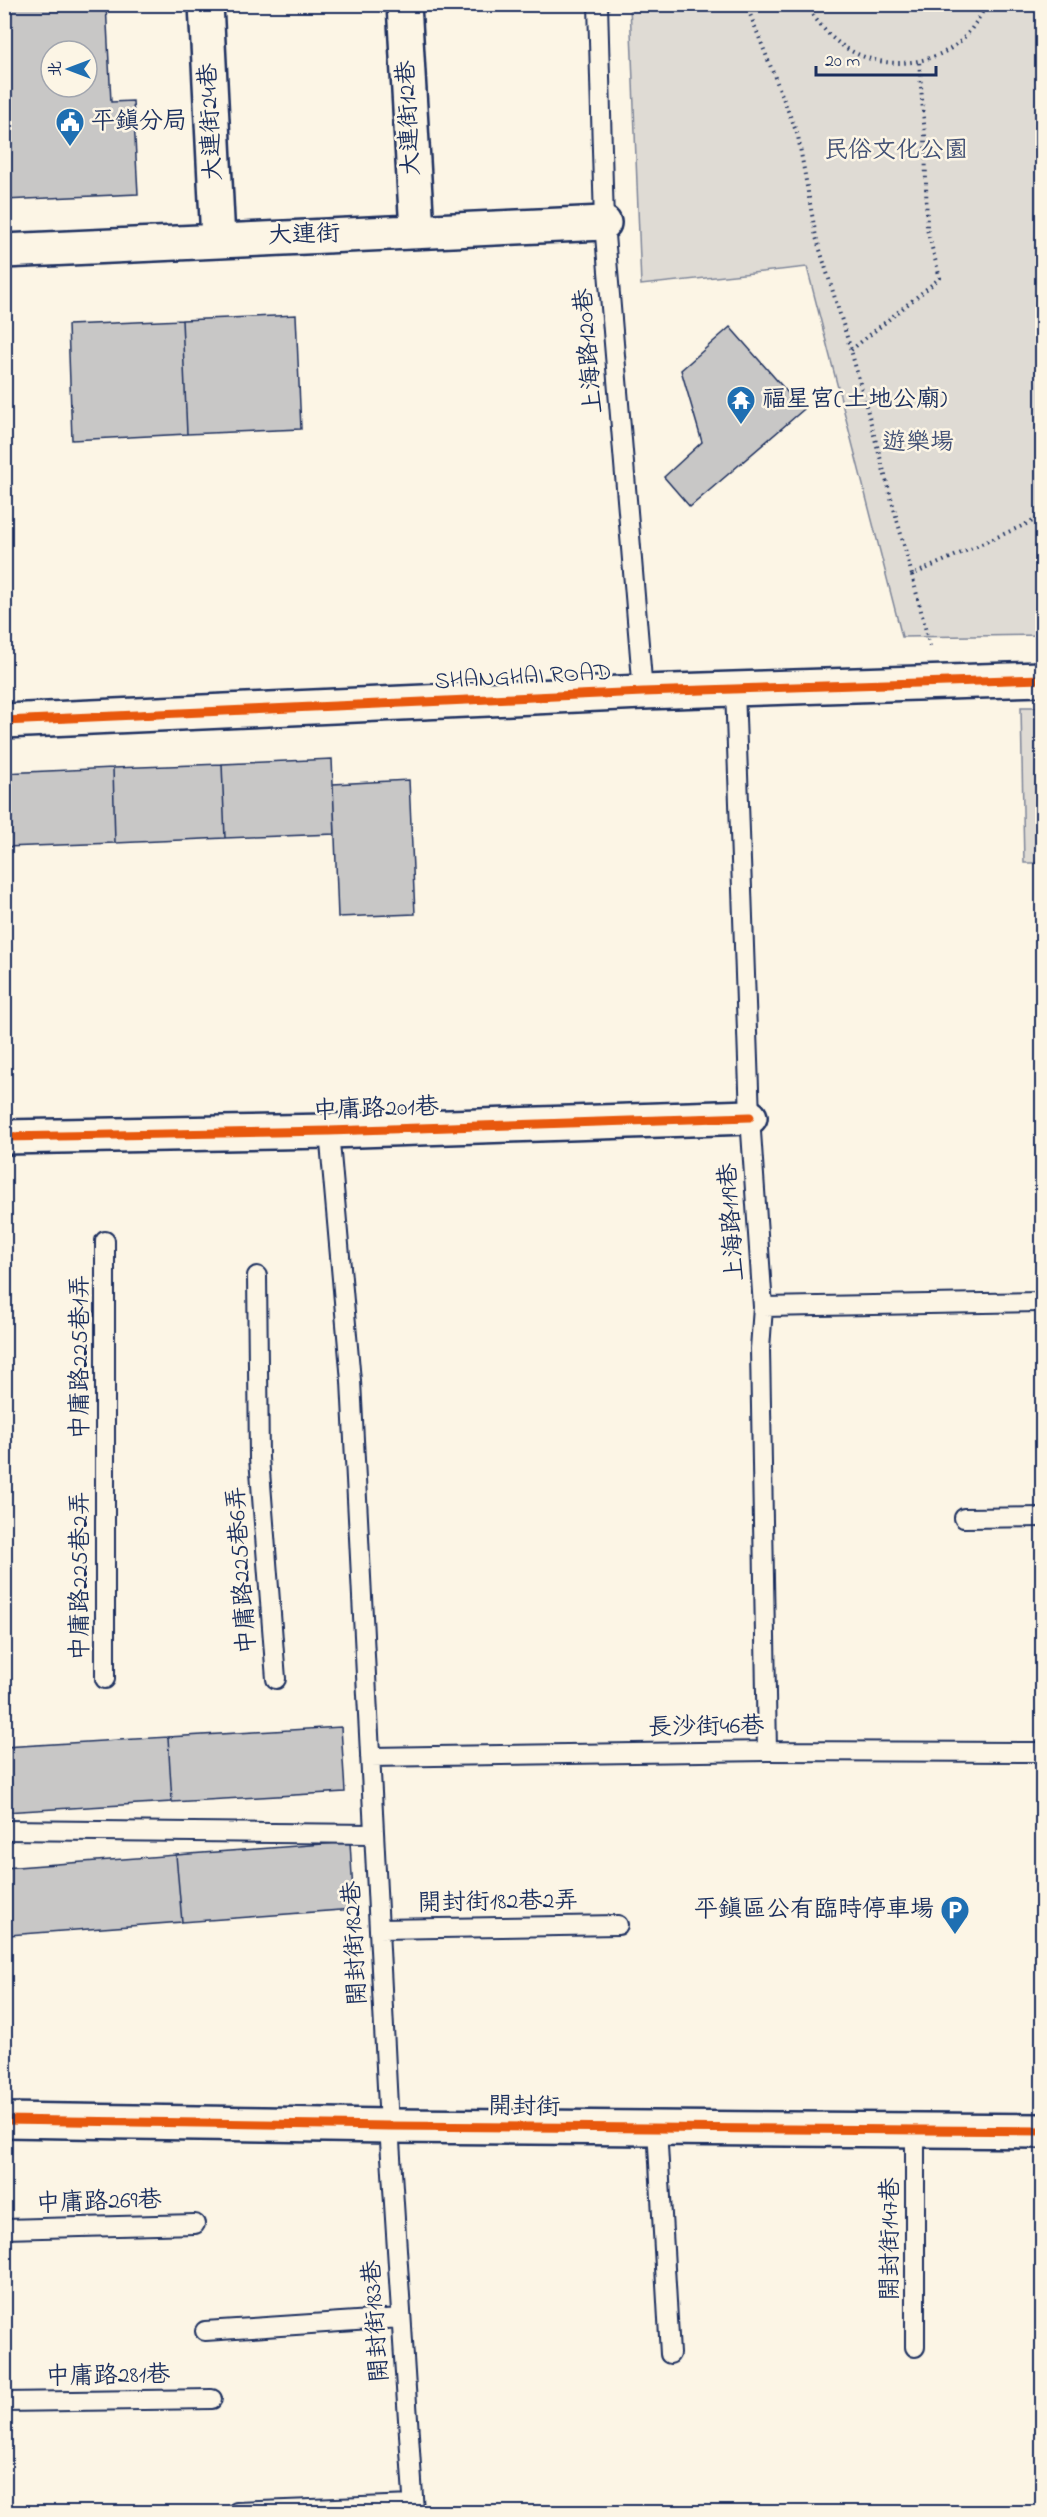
<svg xmlns="http://www.w3.org/2000/svg" width="1047" height="2517" font-family="'Indie Flower','LXGW WenKai TC',sans-serif">
<rect width="100%" height="100%" fill="#fcf5e5"/>
<filter id="ink" filterUnits="userSpaceOnUse"><feTurbulence type="fractalNoise" baseFrequency=".0167" numOctaves="2"/><feDisplacementMap in="SourceGraphic" scale="12" xChannelSelector="R" yChannelSelector="G"/><feConvolveMatrix kernelMatrix="1 2 1 2 8 2 1 2 1" color-interpolation-filters="sRGB"/></filter>
<g filter="url(#ink)">
<path fill="#dfdbd4" stroke="#7d8599" stroke-width="1.5" d="M630 5H1042V635L902 637 807 267 641 285Z
M1021 707H1042V863H1024Z"/>
<path fill="#c8c7c6" stroke="#1b2f5e" stroke-width="1.5" fill-rule="evenodd" d="M4 4H106L111 102 133 101 138 194 4 200ZM51 51H87V87H51Z
M296 315 301 429 187 434 182 320Z
M182 320 187 434 72 440 68 325Z
M730 327 803 410 690 507 664 477 702 442 681 370Z
M332 759 335 834 225 838 222 764Z
M222 764 225 838 115 843 113 768Z
M113 768 115 843 5 847 4 773Z
M409 780 415 914 338 917 333 784Z
M4 828 8 916H4Z
M341 1727 345 1792 172 1802 168 1737Z
M168 1737 172 1802 4 1812V1747Z
M350 1842 354 1909 182 1922 176 1855Z
M176 1855 182 1922 9 1935 4 1868Z"/>
<g fill="none" stroke-linecap="round" stroke-linejoin="round">
<g stroke="#1b2f5e" stroke-width="22">
<path id="lane" d="M598 4 604 223 643 692
M735 689 750 1117 763 1307 760 1349 767 1751
M329 1131 351 1381 389 2126 414 2512
M105 1241V1679
M257 1276 259 1458 276 1679
M763 1307 1042 1302
M964 1518 1042 1517
M370 1757 767 1751 1042 1752
M4 1830 374 1834
M379 1929 618 1925
M657 2128 670 2354
M915 2130V2347
M4 2229 195 2224
M205 2331 401 2318
M4 2402 212 2399
M237 2512 413 2505"/>
</g>
<g stroke="#1b2f5e" stroke-width="38">
<path id="street" d="M206 4 218 240
M404 4 417 231
M4 251 604 223
M4 721 643 692 1042 679
M4 1137 329 1131 750 1117
M4 2120 389 2126 1042 2131"/>
</g>
<path stroke="#1b2f5e" stroke-width="4" stroke-dasharray="1.5 4.5" stroke-linecap="butt" d="M746 4 798 136 816 237 851 350 912 575 1042 517
M808 4C810 12 815 18 820 24 850 64 905 74 948 50 966 40 977 22 987 4
M854 4 869 9 890 4
M851 350 940 278 927 229 925 136 919 61
M912 575 930 647"/>
<use href="#lane" stroke="#fcf5e5" stroke-width="18"/>
<use href="#street" stroke="#fcf5e5" stroke-width="33"/>
<g stroke="#fcf5e5" stroke-width="13">
<path id="cycleway" d="M4 721 643 692 1042 679
M4 1137 329 1131 750 1117
M4 2120 389 2126 1042 2131"/>
</g>
<use href="#cycleway" stroke="#e8590c" stroke-width="9"/>
</g>
</g>
<defs>
<g id="civic-pin" transform="scale(1.5)"><path d="M0 17L-7.5 6A9.5 9.5 0 1 1 7.5 6Z" fill="#1f6fb2" stroke="#fcf5e5"/><path d="M-.6-6.5H3V-4.5H.6V-3L4-1V1h2V6H-6V1h2V-1L-.6-3ZM-1.2 2.5V6h2.4V2.5Z" fill="#fff"/></g>
<g id="temple-pin" transform="scale(1.5)"><path d="M0 17L-7.5 6A9.5 9.5 0 1 1 7.5 6Z" fill="#1f6fb2" stroke="#fcf5e5"/><path d="M0-6L5-2H3V0L6.5 2.5H4V6H1.5V3h-3V6H-4V2.5H-6.5L-3 0V-2H-5Z" fill="#fff"/></g>
<g id="parking-pin" transform="scale(1.5)"><path d="M0 17L-7.5 6A9.5 9.5 0 1 1 7.5 6Z" fill="#1f6fb2" stroke="#fcf5e5"/><path d="M-3.5-5.5H1a3.5 3.5 0 0 1 0 7H-1V5.5H-3.5ZM-1-3.4V-.6H.8a1.4 1.4 0 0 0 0-2.8Z" fill="#fff"/></g>
</defs>
<g fill-rule="evenodd">
<use href="#civic-pin" x="70" y="122"/>
<use href="#temple-pin" x="741" y="400"/>
<use href="#parking-pin" x="955" y="1910"/>
</g>
<g text-anchor="middle" dominant-baseline="central" stroke-width="5" stroke-linejoin="round" paint-order="stroke">
<g font-size="24" fill="#1b2f5e" stroke="#fcf5e5">
<text transform="translate(410 118) rotate(-93)">大連街12巷</text>
<text transform="translate(212 122) rotate(-93)">大連街24巷</text>
<text transform="translate(304 236) rotate(-2)">大連街</text>
<text transform="translate(590 351) rotate(-95)">上海路120巷</text>
<text transform="translate(523 678) rotate(-3)">SHANGHAI ROAD</text>
<text transform="translate(376 1110) rotate(-2)">中庸路201巷</text>
<text transform="translate(733 1222) rotate(-94)">上海路119巷</text>
<text transform="translate(81 1357) rotate(-90)">中庸路225巷1弄</text>
<text transform="translate(243 1570) rotate(-94)">中庸路225巷6弄</text>
<text transform="translate(81 1576) rotate(-90)">中庸路225巷2弄</text>
<text transform="translate(706 1728) rotate(-1)">長沙街46巷</text>
<text transform="translate(498 1903) rotate(-1)">開封街182巷2弄</text>
<text transform="translate(356 1943) rotate(-93)">開封街182巷</text>
<text transform="translate(524 2108) rotate(1)">開封街</text>
<text transform="translate(99 2203) rotate(-2)">中庸路269巷</text>
<text transform="translate(891 2239) rotate(-90)">開封街147巷</text>
<text transform="translate(377 2321) rotate(-94)">開封街183巷</text>
<text transform="translate(108 2377) rotate(-1)">中庸路281巷</text>
</g>
<g font-size="24" fill="#1b2f5e" stroke="#fcf5e5" text-anchor="start">
<text x="91" y="122">平鎮分局</text>
<text x="762" y="400">福星宮(土地公廟)</text>
<text x="934" y="1910" text-anchor="end">平鎮區公有臨時停車場</text>
</g>
<g font-size="24" fill="#425176" stroke="#fcf5e5">
<text x="896" y="151">民俗文化公園</text>
<text x="918" y="443">遊樂場</text>
</g>
</g>
<rect width="1047" height="2517" fill="none" stroke="#fcf5e5" stroke-width="24"/>
<rect x="12" y="12" width="1023" height="2493" fill="none" stroke="#1b2f5e" stroke-width="2" filter="url(#ink)"/>
<g transform="translate(69 69) rotate(270)"><circle r="28" fill="#fcf5e5" stroke="#a2a6af" stroke-width="1.5"/>
<path d="M0-4.5L10 22L0 15L-10 22Z" fill="#1f6fb2"/>
<text y="-9" font-size="16" font-weight="bold" text-anchor="middle" fill="#1b2f5e">北</text>
</g>
<path d="M816 66v9h120v-9" fill="none" stroke="#1b2f5e" stroke-width="3"/>
<text x="825" y="66" font-size="18" fill="#1b2f5e" stroke="#fcf5e5" stroke-width="4.5" paint-order="stroke">20 m</text>
</svg>
